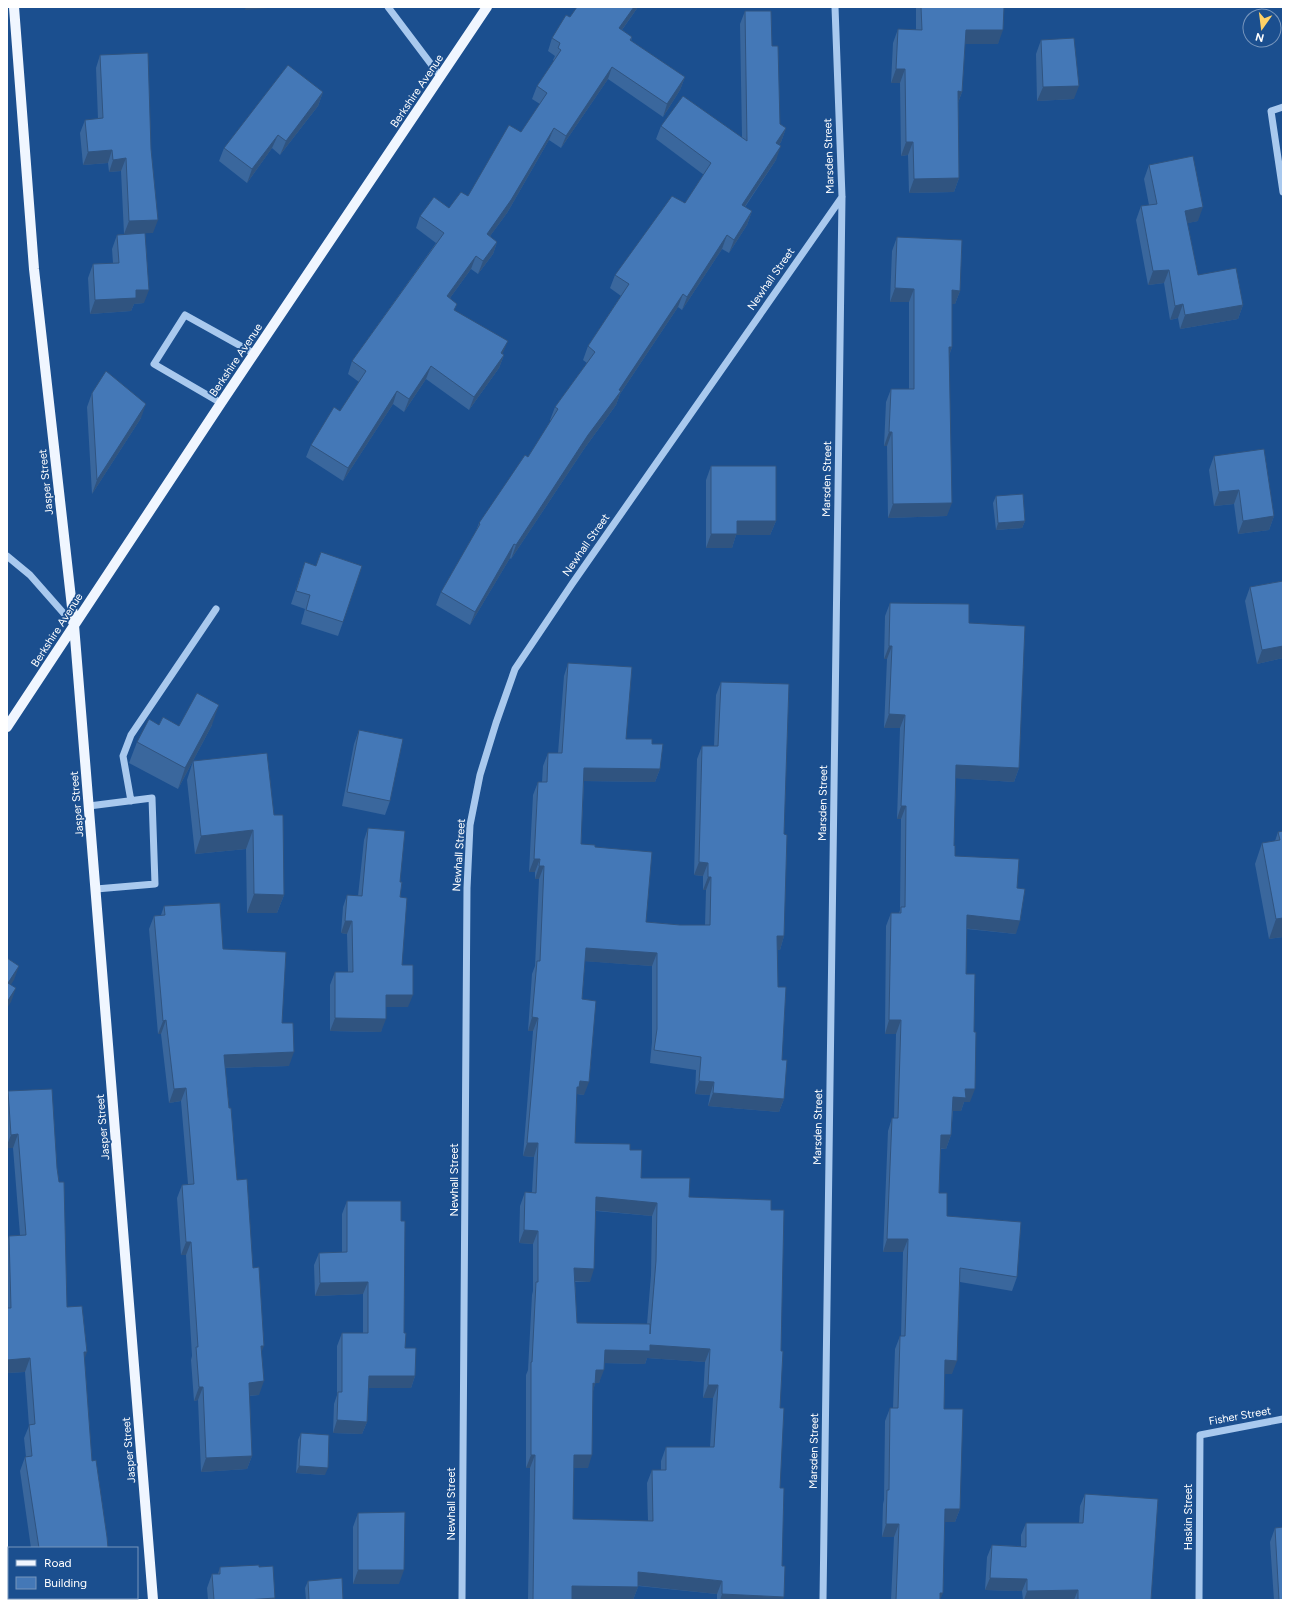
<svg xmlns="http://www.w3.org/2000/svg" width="1290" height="1607" font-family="Figtree,sans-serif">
<rect width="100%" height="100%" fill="#1b4f8f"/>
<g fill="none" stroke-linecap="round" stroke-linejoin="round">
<path stroke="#a9c9ee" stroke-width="7" d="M388 7 440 76
M1283 107 1271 111 1283 192
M221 403 154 364 185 315 255 354
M7 556 30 575 74 625
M131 801 123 756 131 735 216 609
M89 806 152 798 155 884 96 889
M462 1600 467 888 470 825 480 775 496 723 515 669 572 584 842 197
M823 1600 842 197 835 7
M1199 1600 1200 1435 1283 1419"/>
<path stroke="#f0f6ff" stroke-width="10" d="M14 7 34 269 74 625 153 1600
M7 727 221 403 487 7"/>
</g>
<path fill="#3a679d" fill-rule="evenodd" d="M638 7 622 30 632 37 631 41 685 77 680 90 663 117 608 79 561 148 549 140 507 213 490 236 497 242 493 254 478 274 471 269 450 298 455 311 504 355 499 368 469 410 426 379 404 412 393 404 343 481 306 457 311 445 340 411 359 382 348 374 352 361 436 243 416 228 420 216 449 208 468 196 521 132 540 104 532 99 537 86 554 61 553 60 555 56 548 51 552 38 570 17 587 8Z
M916 7H1004L998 44H965L962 92 958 103 959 178 954 192 909 193 908 155 901 156 900 83H891L893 43 898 29 916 30Z
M745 11 772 46 780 124 786 128 781 142 779 145 776 160 745 207 752 211 747 225 729 253 722 249 682 310 678 307 620 394 616 405 584 449 511 559 510 558 470 625 436 605 441 592 476 531 479 523 528 457 551 421 550 420 555 407 587 363 583 360 588 346 621 296 610 288 615 275 685 203 704 175 656 139 661 126 742 137 740 24Z
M1041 40 1074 99 1037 101 1036 54Z
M100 55 153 233H145L144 303 134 304 131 311 90 314 88 278 93 264 113 263 112 249 117 235 124 234 121 171 109 172 108 163 83 165 80 133 85 120 98 119 96 68Z
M323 92 318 106 280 155 272 148 247 183 219 161 224 148Z
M1149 165 1198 221 1187 223 1198 275 1243 305 1238 319 1180 329 1178 318 1170 320 1164 283 1148 285 1136 220 1141 206 1149 205 1144 179Z
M897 237 960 291 955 304H952V347L949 356 947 516 888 518 887 446H884L886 402 891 389H909V302H890L892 251Z
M92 393 141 418 92 494 87 407Z
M1214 456 1274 516 1269 530 1238 534 1234 504 1214 506 1209 470Z
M711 466 776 521 770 535H736L732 548H706V480Z
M996 496 1025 521 1022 528 996 530 993 503Z
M321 552 343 622 338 636 301 624 305 609 291 604 305 562 316 566Z
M1283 581V658L1257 664 1245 601 1250 587Z
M890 603 969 623 1019 768 1014 782 956 778 954 846 955 856 1016 934 967 929 966 974 970 1102H964L961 1111H953L951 1135 946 1149H940L939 1193 947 1216 1017 1277 1012 1291 960 1282 952 1374H945L944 1409 960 1509 955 1522H945L940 1600H891L894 1537H882L883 1504 884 1500 885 1421 890 1408H893L895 1349 900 1336H901L903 1252H883L888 1131 892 1118H894L896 1034H885L886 926 891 913H899L900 910 901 819H897L900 728H884L887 659H884L885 616Z
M568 663 626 739 652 744 660 769 655 782 584 781 581 844 595 847 646 922 680 925H705L706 890H703V876L694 875 697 759 702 746H714L716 695 721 682 784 834V936L780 950 777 949 778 987 782 1060 784 1099 779 1112 708 1106 710 1095 695 1094 696 1070 650 1063 652 1042V966L585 961 582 999 584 1095 577 1094 575 1143 630 1150 641 1178 689 1197 771 1210 780 1408V1488L783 1600H717V1594L638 1586V1587L633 1600 572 1599V1600H528L530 1468H526V1375L528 1370 532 1295 533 1291V1244L519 1243 520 1206 525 1192H532L534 1157 523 1156 533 1031H528L532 974 535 966 539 879H535V872H529L533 795 538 782H542L543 766 548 753H558L564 676ZM596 1211 652 1216 651 1275 647 1324 577 1323 575 1282H590ZM647 1358 705 1362 703 1398H713L710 1447H666L661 1461V1470H652L647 1483 648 1521 573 1519 574 1468H588L593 1391 595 1383H599L604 1363 645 1364Z
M159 725 179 726 212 725 178 789 129 763 137 742Z
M359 730 390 801 385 815 342 806 354 744Z
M193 761 274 815 284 895 277 913H247L246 849 195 854 187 780Z
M368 828 400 882 402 965 408 1007H386L381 1032 330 1031V985L335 972H348L347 934 341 933 343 907 347 895 358 896 364 840Z
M1283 831V937L1269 939 1255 864 1262 843 1275 841 1278 832Z
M164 906 223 949 282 1023 289 1066 225 1068 237 1180 253 1268 261 1354 259 1395 249 1396 252 1456 247 1469 201 1472 198 1400 194 1401 191 1360 192 1356 186 1255H181L177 1198 182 1185 188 1184 181 1101 169 1103 161 1034H158L149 929 154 916 161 915Z
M8 1091 57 1168 67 1307 84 1359 92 1461 108 1548H31L20 1471 25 1457H26L24 1438 29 1426 25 1372 7 1373V1242L9 1236 20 1235 13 1148H7V1095Z
M347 1201 401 1221 404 1333 405 1348 415 1376 411 1388H368L367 1422 362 1434 333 1433 334 1404 337 1395V1346L342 1333H363V1294L315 1296 314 1265 319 1253 342 1252V1214Z
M301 1433 325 1475 296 1473 298 1440Z
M1085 1494 1152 1587 1151 1600H1023L1022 1591 985 1590 987 1557 992 1545 1021 1546V1535L1026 1523H1079L1080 1506Z
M358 1513 399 1584H353V1527Z
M1275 1528 1283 1600H1274L1270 1542Z
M220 1567H259L275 1598 274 1600H208L207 1588 212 1574H218Z
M308 1581 343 1600H306L305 1588Z
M39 1598H112V1600H39Z"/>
<path fill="#305480" d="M246 7H280L245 10Z
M634 7H638L614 41 619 28Z
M966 30H1003L998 44H961Z
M612 67 608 79 561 148 566 136Z
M896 69H905L900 83H891Z
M685 77 680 90 663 117 667 104Z
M1079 86 1074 99 1037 101 1043 87Z
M958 91 962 92 957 105Z
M323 92 318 106 280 155 286 141Z
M554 128 549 140 507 213 482 247 487 234Z
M786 128 781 142 771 157 776 143Z
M278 135 272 148 247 183 252 169Z
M906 142H913L908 155 901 156Z
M781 146 776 160 737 218 742 205Z
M112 150 108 163 83 165 88 152Z
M126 158 121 171 109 172 113 160Z
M959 178 954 192 909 193 914 179Z
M1203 207 1198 221 1180 225 1185 211Z
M752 211 747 225 729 253 734 240Z
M158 220 153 233 124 234 129 221Z
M727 235 722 249 682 310 687 297Z
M497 242 493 254 478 274 483 261Z
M476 256 471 269 442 309 447 296Z
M1169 270 1164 283 1148 285 1153 271Z
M895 288 914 289 909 302H890Z
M136 290H149L144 303 134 304 131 311 90 314 95 300Z
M952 290 960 291 955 304H947Z
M683 294 678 307 620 394 616 405 584 449 511 559 516 545 588 435Z
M1183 304 1178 318 1170 320 1175 306Z
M1243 305 1238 319 1180 329 1185 315Z
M508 341 503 353 496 366 504 355 499 368 469 410 474 397Z
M949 347H952L947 361Z
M431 366 426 379 404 412 409 399Z
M397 391 393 404 343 481 348 468Z
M146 404 141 418 92 494 97 480Z
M889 432H892L887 446H884Z
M1239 490 1234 504 1214 506 1219 492Z
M952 503 947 516 888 518 893 504Z
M1274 516 1269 530 1238 534 1243 521Z
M737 521H776L770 535H736L732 548H706L711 534Z
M1025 521 1022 528 996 530 998 523Z
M514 544 510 558 470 625 475 612Z
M889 646H892L887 659H884Z
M1283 646V658L1257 664 1262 650Z
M219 705 212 725 178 789 185 768Z
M889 714 905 715 900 728H884Z
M956 765 1019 768 1014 782 951 778Z
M584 768 660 769 655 782 579 781Z
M901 806H906L901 819H897Z
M253 830 246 849 195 854 201 836Z
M534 859H540L535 872H529Z
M699 862 708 863 703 876 694 875Z
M539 866H544L539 879H535Z
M708 877H711L706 890H703Z
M254 894 284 895 277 913H247Z
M967 915 1020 921 1016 934 962 928Z
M1283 918V937L1269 939 1276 919Z
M345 921H352L347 934 341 933Z
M777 936H784L780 950 772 949Z
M586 948 657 953 652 966 581 961Z
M19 966 14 980 7 991 8 983Z
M16 988 11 1002 7 1008V1002Z
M386 995H413L408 1007H381Z
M532 1017 538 1018 533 1031H528Z
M335 1018 386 1019 381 1032 330 1031Z
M166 1020 161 1034H158L163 1021Z
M889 1020H901L896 1034H885Z
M294 1052 289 1066 219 1068 224 1055Z
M580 1081 589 1082 584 1095 577 1094V1087Z
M699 1081 714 1082 710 1095 695 1094Z
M186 1088 181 1101 169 1103 174 1089Z
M965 1089H975L970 1102H964L961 1111H948L953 1097Z
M713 1093 784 1099 779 1112 708 1106Z
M18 1134 13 1148H7V1145L11 1135Z
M941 1135H951L946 1149 936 1148Z
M527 1143H538L534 1157 523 1156Z
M596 1197 657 1203 652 1216 591 1210Z
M524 1230 538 1231 533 1244 519 1243Z
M887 1239H908L903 1252H883Z
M186 1242H191L186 1255H181Z
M574 1268 594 1269 590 1282 570 1281Z
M368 1282 363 1294 315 1296 320 1283Z
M650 1345 710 1349 705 1362 647 1358 645 1364 600 1363 605 1350Z
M261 1346H264L259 1359Z
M84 1352H87L82 1366Z
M30 1358 25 1372 7 1373V1360Z
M945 1360 957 1361 952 1374H940Z
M596 1370H604L599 1383H591Z
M369 1376H415L411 1388H364Z
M264 1381 259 1395 244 1396 249 1383Z
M593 1383 595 1384 591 1397Z
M708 1385H718L713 1398H703Z
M199 1387H203L198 1400 194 1401Z
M337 1420 367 1422 362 1434 333 1433Z
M531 1455H535L530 1468H526Z
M574 1455H592L588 1468H569Z
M252 1456 247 1469 201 1472 206 1458Z
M299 1466 328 1468 325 1475 296 1473Z
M945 1509H960L955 1522H940Z
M886 1524H899L894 1537H882Z
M358 1570H404L399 1584H353Z
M638 1572 722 1581 717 1594 633 1585Z
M990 1578 1027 1579 1022 1591 985 1590Z
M572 1586 638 1587 633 1600 567 1599Z
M1078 1590 1074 1600H1024L1027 1591Z
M940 1593H943L940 1600H937Z
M722 1594 784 1597 783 1600H720Z
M275 1598 274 1600H247Z"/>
<path fill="#4478b7" stroke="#305480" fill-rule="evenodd" d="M577 7H586L587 8 588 7H634L619 28 632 37 630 40 685 77 667 104 612 67 566 136 554 128 511 200 487 234 497 242 483 261 476 256 447 296 457 304 454 310 508 341 501 353 504 355 474 397 431 366 409 399 397 391 348 468 311 445 334 407 340 411 366 371 352 361 444 233 420 216 434 197 449 208 461 192 468 196 509 125 521 132 547 93 537 86 561 50 558 48 560 43 552 38 566 15 570 17Z
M921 7H1004L1003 30H966L962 92 958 91 959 178 914 179 913 142H906L905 69H896L898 29 922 30Z
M745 11H771L772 46H778L780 124 786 128 776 143 781 146 742 205 752 211 734 240 727 235 687 297 683 294 619 390 621 391 588 435 516 545 514 544 475 612 441 592 480 524 479 523 525 455 528 457 558 409 555 407 595 352 588 346 629 284 615 275 672 196 685 203 711 163 661 126 683 96 747 141Z
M1074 38 1079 86 1043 87 1041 40Z
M148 53 151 149 158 220 129 221 126 158 113 160 112 150 88 152 85 120 103 118 100 55Z
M288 65 323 92 286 141 278 135 252 169 224 148Z
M1193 156 1203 207 1185 211 1198 275 1236 268 1243 305 1185 315 1183 304 1175 306 1169 270 1153 271 1141 206 1157 204 1149 165Z
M145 233 149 290H136V298L95 300 93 264 119 263 117 235Z
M897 237 962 240 960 291 952 290V347H949L952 503 893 504 892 432H889L891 389H914V289L895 288Z
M106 371 146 404 97 480 92 393Z
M1264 449 1274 516 1243 521 1239 490 1219 492 1214 456Z
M711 466H776V521H737V534H711Z
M1023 494 1025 521 998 523 996 496Z
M321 552 362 566 343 622 306 610 310 595 296 591 305 562 316 566Z
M1283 581V646L1262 650 1250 587Z
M890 603 969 604V623L1025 626 1019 768 956 765 954 846 955 845V856L1019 859 1017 888 1025 889 1020 921 967 915 966 974H975L974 1032H976L975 1089H965L966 1098 953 1097 951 1135H941L939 1193H947V1216L1021 1222 1017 1277 960 1268 957 1361 945 1360 944 1409H963L960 1509H945L943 1593H940V1600H896L899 1524H886L887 1490H889L890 1408H898L900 1336H905L908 1239H887L892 1118H898L901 1020H889L891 913H901V907H905L906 806H901L905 715 889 714 892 646H889Z
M568 663 632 667 626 739H652V744H663L660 769 584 768 581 844 595 845V847L652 852 646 922 680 925H710L711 877H708V863L699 862 702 746H718L721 682 789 684 784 834 787 835 784 936H777L778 987H786L782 1060H787L784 1099 713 1093 714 1082 699 1081 701 1057 654 1050 657 1029V953L586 948 582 999 596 1001 589 1082 580 1081 579 1087H577L575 1143 630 1144V1150H642L641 1178H690L689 1197 771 1200V1210H784L781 1351H783L780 1408H784L780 1488H784L782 1566H785L784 1597 722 1594V1581L638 1572V1587L572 1586V1600H533L535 1455H531V1362H532L536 1282H538V1231L524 1230 525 1192 536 1193 538 1143H527L538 1018 532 1017 537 961H540L544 866H539L540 859H534L538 782H547L548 753H562ZM596 1197 657 1203 656 1261 650 1334V1324L577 1323 574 1268 594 1269ZM650 1345 710 1349 708 1385H718L714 1447H666V1470H652L653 1521 573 1519 574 1455H592L593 1383 595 1384 596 1370H604L605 1350 650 1351Z
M197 693 219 705 185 768 137 742 149 719 159 725 163 717 179 726Z
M359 730 403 739 390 801 347 792Z
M267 753 274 815H283L284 895 254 894 253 830 201 836 193 761Z
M368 828 405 831 400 882H402L400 897 407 898 402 965H413V995H386V1019L335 1018V972H353L352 921H345L347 895 362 896Z
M1283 831V918L1276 919 1262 843 1280 840 1278 832Z
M220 903 223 949 286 952 282 1023H293L294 1052 224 1055 229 1108H231L237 1180 247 1179 253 1268 259 1267 264 1346H261L264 1381 249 1383 252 1456 206 1458 203 1387H199L196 1347H198L191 1242H186L182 1185 194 1184 186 1088 174 1089 166 1020 163 1021 154 916 165 915 164 906Z
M7 958 19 966 8 983 16 988 7 1002Z
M52 1089 57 1168 59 1182H64L67 1307 82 1306 87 1352H84L92 1461 96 1460 107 1537 108 1548H39L25 1457 32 1456 29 1425 35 1424 30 1358 7 1360V1308H11L9 1236 26 1235 18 1134 11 1135 8 1091Z
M347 1201H401V1221H405L404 1333H406L405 1348H416L415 1376H369L367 1422 337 1420 338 1392H342V1333H368V1282L320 1283 319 1253 347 1252Z
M301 1433 329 1435 328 1468 299 1466Z
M1085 1494 1158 1499 1151 1600H1078V1590L1027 1591V1579L990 1578 992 1545 1026 1547V1523H1083Z
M405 1512 404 1570H358V1513Z
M1283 1527V1600H1279L1275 1528Z
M259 1565V1567L273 1566 275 1598 247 1600H214L212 1574H220V1567Z
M342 1578 343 1600H309L308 1581Z
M46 1598H112V1600H46Z"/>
<g text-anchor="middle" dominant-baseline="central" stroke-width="3.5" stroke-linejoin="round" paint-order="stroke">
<g font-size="11" fill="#fff" stroke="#1b4f8f">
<text transform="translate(417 91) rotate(-56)">Berkshire Avenue</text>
<text transform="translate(829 156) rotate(-92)">Marsden Street</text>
<text transform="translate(771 279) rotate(-55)">Newhall Street</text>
<text transform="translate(236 360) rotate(-56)">Berkshire Avenue</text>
<text transform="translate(827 479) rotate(-89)">Marsden Street</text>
<text transform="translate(46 482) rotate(-96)">Jasper Street</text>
<text transform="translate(586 545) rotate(-55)">Newhall Street</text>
<text transform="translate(57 630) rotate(-57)">Berkshire Avenue</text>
<text transform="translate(823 803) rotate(-89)">Marsden Street</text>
<text transform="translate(77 804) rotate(-95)">Jasper Street</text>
<text transform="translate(459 855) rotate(-86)">Newhall Street</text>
<text transform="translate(103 1127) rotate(-95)">Jasper Street</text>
<text transform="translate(818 1127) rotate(-89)">Marsden Street</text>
<text transform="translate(454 1180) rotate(-90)">Newhall Street</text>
<text transform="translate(1240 1416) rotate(-10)">Fisher Street</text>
<text transform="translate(129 1450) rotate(-95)">Jasper Street</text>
<text transform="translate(814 1451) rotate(-89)">Marsden Street</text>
<text transform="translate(451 1504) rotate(-90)">Newhall Street</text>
<text transform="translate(1188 1517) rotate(-90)">Haskin Street</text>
</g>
</g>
<rect width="1290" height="1607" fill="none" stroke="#ffffff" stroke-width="16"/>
<rect x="8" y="1547" width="130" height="52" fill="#1b4f8f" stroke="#7695bc"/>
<rect x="16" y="1560" width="20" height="6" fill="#f0f6ff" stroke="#7695bc"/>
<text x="44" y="1567" font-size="12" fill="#ffffff">Road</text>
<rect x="16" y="1577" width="20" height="12" fill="#4478b7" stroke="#7695bc"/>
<text x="44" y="1587" font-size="12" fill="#ffffff">Building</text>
<g transform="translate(1262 28) rotate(194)"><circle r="19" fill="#1b4f8f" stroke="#7695bc"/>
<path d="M0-3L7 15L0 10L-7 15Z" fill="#ffd166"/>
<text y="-6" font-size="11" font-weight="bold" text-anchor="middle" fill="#ffffff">N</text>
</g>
</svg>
